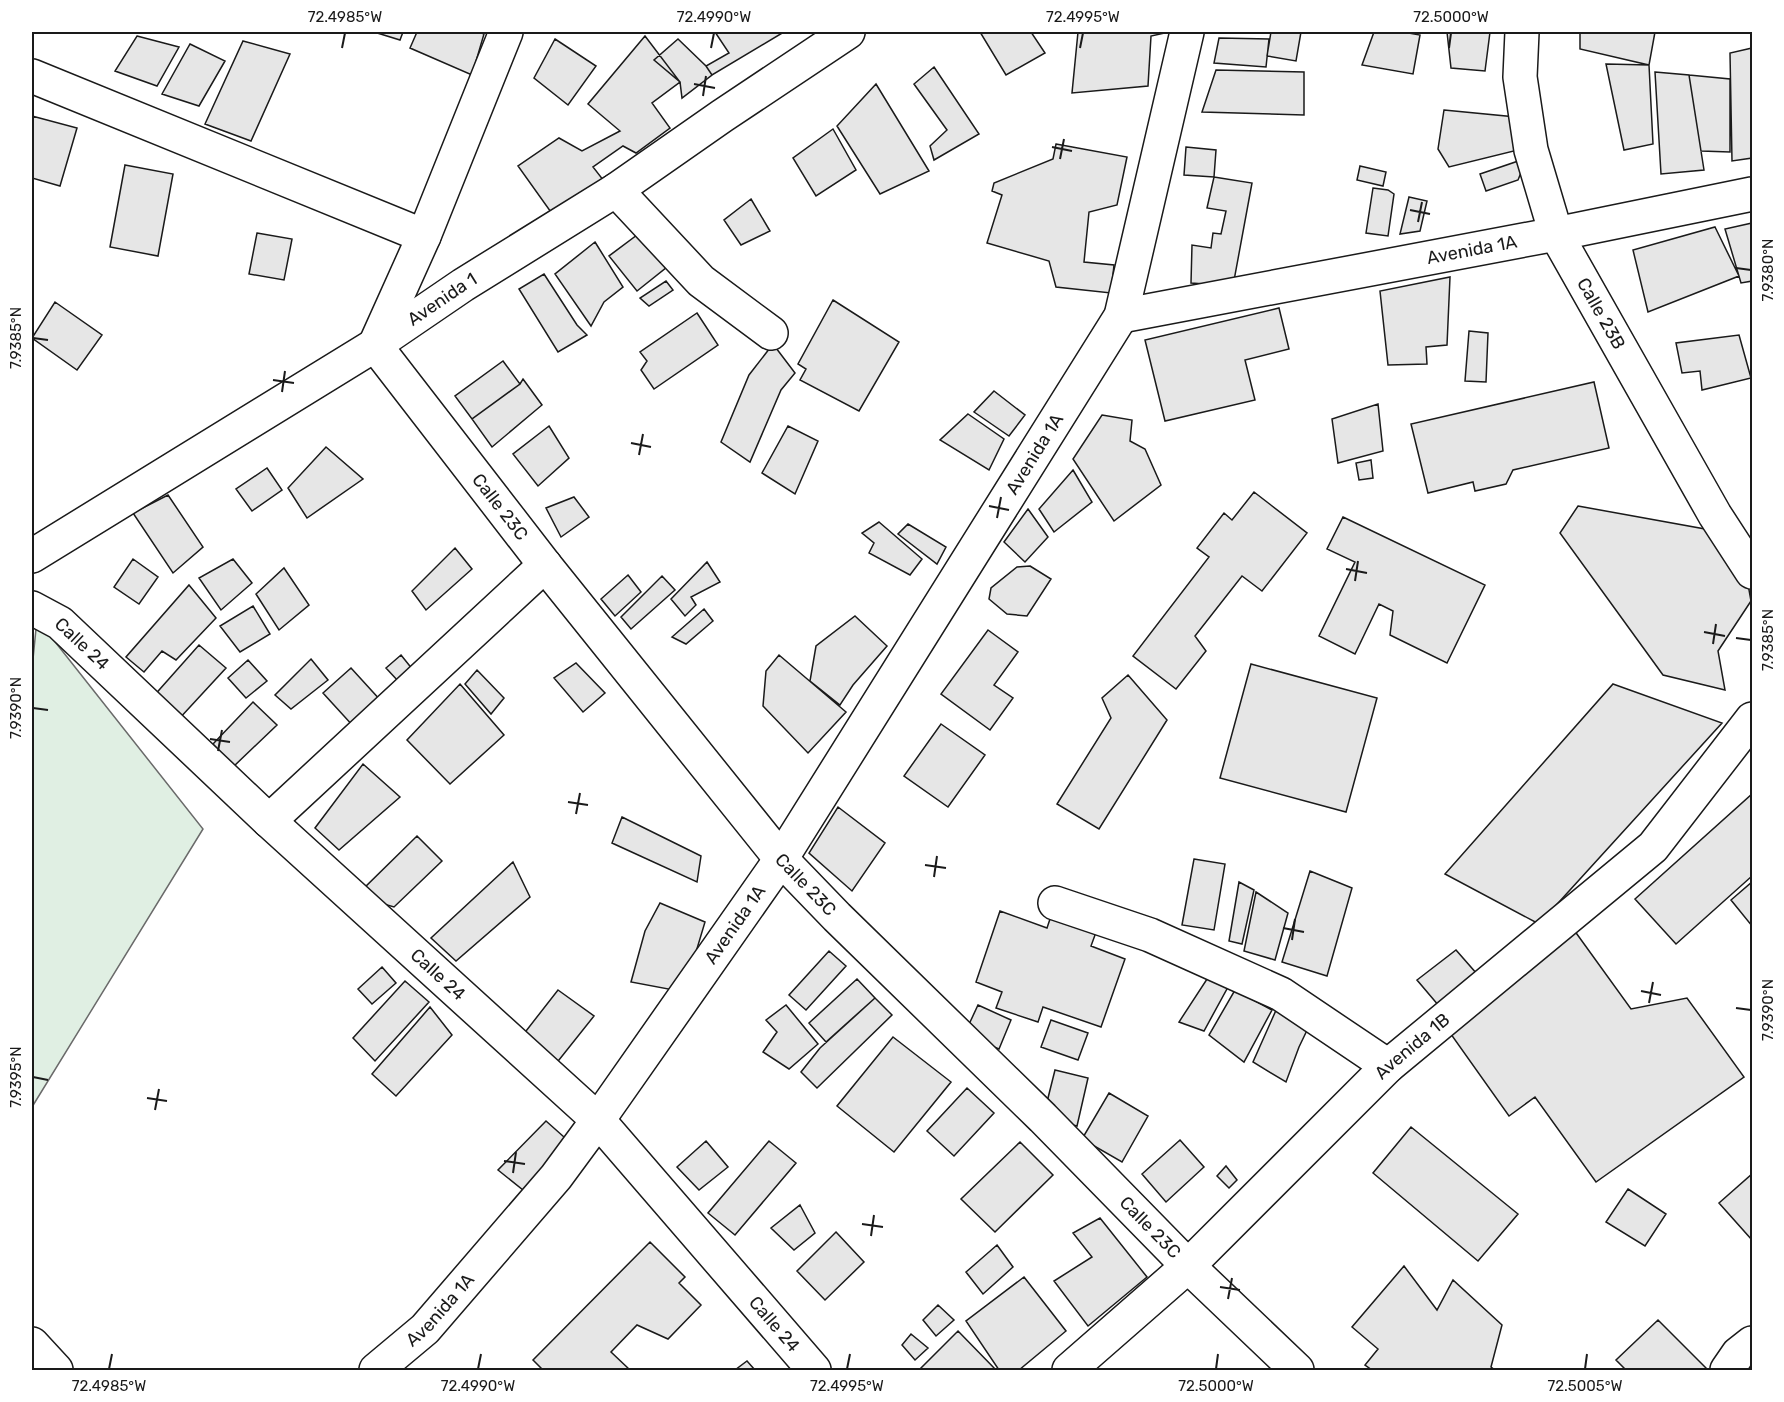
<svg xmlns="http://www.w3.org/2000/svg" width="1784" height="1402" font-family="Rubik,sans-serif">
<rect width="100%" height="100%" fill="#fff"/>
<path fill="#e0efe3" stroke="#6a6a6a" stroke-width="1.5" d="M37 619 203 829 32 1107V669Z"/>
<path fill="#e6e6e6" stroke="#1a1a1a" stroke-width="1.5" d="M374 32H403L400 40Z
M417 32H479L484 34 472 75 410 48Z
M715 32H784L712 75 706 66 729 53Z
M980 32H1031L1045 53 1006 75Z
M1078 32H1169L1151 36 1148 86 1072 93Z
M1271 32H1301L1296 61 1267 56Z
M1374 32H1403L1420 35 1413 74 1362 65Z
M1447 32H1490L1485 71 1451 68Z
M1580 32H1655L1649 65 1580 49Z
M137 36 179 47 157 86 115 71Z
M645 36 680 82 652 103 670 128 636 153 623 146 593 167 604 181 553 215 518 166 559 138 582 151 620 131 588 104Z
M1219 38 1269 39 1266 67 1214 63Z
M555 39 596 66 568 105 534 78Z
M678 39 706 66 712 75 682 98 680 82 654 60Z
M243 41 290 54 251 141 205 124Z
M190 44 225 61 199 106 162 94Z
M1752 48V158L1732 161 1730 53Z
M1606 64 1649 65 1653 144 1624 150Z
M934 67 979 134 934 160 930 146 947 130 914 84Z
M1216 70 1304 72V115L1202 112Z
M1655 72 1689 75 1704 170 1661 174Z
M1689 75 1730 79V152L1701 151Z
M876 84 929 171 880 194 837 126Z
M1444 110 1516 117 1518 150 1449 167 1438 149Z
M32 116 77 128 60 186 32 178Z
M833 129 856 170 816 196 793 158Z
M1056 144 1127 157 1117 205 1089 212 1084 262 1114 265 1111 293 1056 287 1049 261 987 243 1002 195 992 191 994 183 1053 159Z
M1186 147 1216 150 1214 177 1184 175Z
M1527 158 1518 180 1486 191 1480 174Z
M125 165 173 174 158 256 110 247Z
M1360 166 1386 172 1383 186 1357 180Z
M1214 177 1252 183 1233 286 1191 283 1192 245 1211 248 1213 233 1221 234 1226 211 1207 208Z
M1373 188 1388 190 1394 194 1388 236 1366 233Z
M1409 197 1427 201 1420 231 1400 234Z
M751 199 770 231 741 245 724 220Z
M1752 223V281L1741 283 1725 229Z
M1715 227 1739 276 1648 312 1633 250Z
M645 229 667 267 637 291 609 256Z
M257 233 292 239 284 280 249 274Z
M595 242 623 287 604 302 591 326 555 274Z
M544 274 577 325 587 335 558 352 519 289Z
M1450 277 1447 345 1426 347 1427 364 1388 365 1380 291Z
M666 281 673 290 649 306 640 298Z
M833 300 899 342 859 411 800 380 806 369 798 364Z
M55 302 102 335 77 370 32 338Z
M1279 308 1289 349 1245 360 1255 400 1165 421 1145 340Z
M697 313 718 345 654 389 641 370 647 361 640 352Z
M1469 331 1488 333 1486 382 1465 381Z
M1739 335 1751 378 1702 390 1700 371 1682 373 1676 343Z
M773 344 795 373 781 390 750 462 721 442 749 375Z
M503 361 520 384 472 419 455 396Z
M523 379 542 405 492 447 472 419 520 384Z
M1594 382 1609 448 1513 470 1506 484 1475 491 1473 482 1428 493 1411 424Z
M994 391 1025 415 1009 436 974 412Z
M1378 404 1383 451 1338 463 1332 419Z
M968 414 1004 439 989 470 940 440Z
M1102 415 1132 420 1130 441 1145 449 1161 485 1114 521 1073 459Z
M549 426 569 458 538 486 513 454Z
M788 426 818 441 795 494 762 473Z
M326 447 363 479 307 518 288 488Z
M1371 460 1373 478 1359 480 1356 463Z
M267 468 282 490 252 511 236 489Z
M1073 470 1092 502 1054 532 1039 509Z
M1254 492 1307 533 1262 591 1242 576 1195 636 1206 651 1176 689 1133 656 1209 557 1197 548 1224 513 1232 520Z
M168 495 203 547 173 573 133 513Z
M574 497 589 517 561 537 546 508Z
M1578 506 1716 531 1748 584 1751 601 1718 651 1725 690 1663 675 1560 533Z
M1028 509 1048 537 1025 562 1004 542Z
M1343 517 1485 585 1447 663 1390 635 1393 611 1379 604 1355 654 1319 636 1355 562 1327 549Z
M879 522 922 559 910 575 869 553 874 543 862 533Z
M908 524 946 547 937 564 898 534Z
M455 548 472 569 426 610 412 591Z
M133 559 158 577 139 604 114 587Z
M233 559 252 583 221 610 199 578Z
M707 562 720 582 691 597 696 605 685 616 671 599Z
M1030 566 1051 579 1027 616 1007 614 989 599 991 588 1017 567Z
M284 568 309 605 279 630 256 594Z
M628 575 641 592 615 616 601 599Z
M662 576 675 590 631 629 621 617Z
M189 585 216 618 176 660 162 651 144 672 126 657Z
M253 606 270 634 240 652 220 626Z
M704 609 713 621 686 644 672 637Z
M855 616 887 646 853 685 840 705 810 681 816 646Z
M988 630 1018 652 994 685 1013 698 990 730 941 694Z
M199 645 226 668 178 720 152 698Z
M401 655 413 670 399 682 386 668Z
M779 655 846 712 808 753 763 706 766 671Z
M311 659 328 680 291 709 275 695Z
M248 660 267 681 246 698 228 678Z
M576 663 605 693 583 712 554 678Z
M1251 664 1377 698 1346 812 1220 778Z
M351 668 382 702 354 727 323 693Z
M477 670 504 698 491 714 465 684Z
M1128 675 1167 720 1099 829 1057 804 1111 718 1102 698Z
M460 684 504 735 450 784 407 740Z
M1613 684 1722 723 1539 924 1445 874Z
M253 702 277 725 233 767 213 744Z
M941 724 985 755 948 807 904 776Z
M363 764 400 797 339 850 315 828Z
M1752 794V876L1676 944 1635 899Z
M838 807 885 843 852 891 809 853Z
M622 817 701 856 697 882 612 843Z
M417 836 442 861 394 907 356 896Z
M1194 859 1225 864 1214 930 1182 925Z
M513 862 530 897 456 961 431 938Z
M1310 871 1352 888 1327 976 1282 962Z
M1239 882 1254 890 1242 944 1229 941Z
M1752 882V926L1731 900Z
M1256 892 1288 913 1275 960 1244 951Z
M660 903 705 922 684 992 631 982 645 931Z
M1054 907 1099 924 1091 946 1125 959 1101 1027 1043 1007 1038 1022 996 1008 1002 992 976 982 1000 911 1047 928Z
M1574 930 1631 1009 1687 998 1744 1077 1596 1182 1535 1097 1509 1116 1443 1023Z
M1456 950 1477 974 1439 1006 1417 980Z
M829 951 846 966 806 1010 789 995Z
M382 967 396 983 372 1004 358 989Z
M1209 976 1228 987 1204 1031 1179 1022Z
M857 979 875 998 826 1042 809 1023Z
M405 981 429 1002 375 1061 353 1038Z
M558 990 594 1016 555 1065 519 1040Z
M1235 990 1272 1010 1244 1062 1209 1035Z
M875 998 892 1015 817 1088 801 1072 820 1048Z
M786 1005 818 1044 789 1069 763 1052 777 1032 766 1020Z
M978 1005 1011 1020 999 1049 964 1035Z
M430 1007 452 1035 396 1096 372 1074Z
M1277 1008 1311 1022 1299 1047 1286 1082 1253 1062Z
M1051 1020 1088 1033 1078 1060 1041 1047Z
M893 1037 951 1082 894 1152 837 1106Z
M1055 1070 1088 1078 1077 1126 1043 1118Z
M967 1088 994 1113 954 1156 927 1131Z
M1109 1093 1148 1116 1122 1162 1082 1139Z
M546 1121 573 1145 528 1194 498 1170Z
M1411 1127 1518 1214 1478 1261 1373 1173Z
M1180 1140 1204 1167 1166 1202 1142 1174Z
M706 1141 728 1167 699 1190 677 1167Z
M769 1141 796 1163 735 1235 708 1213Z
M1020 1142 1053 1175 995 1232 961 1199Z
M1226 1166 1237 1180 1229 1188 1217 1176Z
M1752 1174V1240L1719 1203Z
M1628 1189 1666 1214 1645 1246 1606 1222Z
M800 1205 815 1233 794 1250 771 1228Z
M1100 1218 1147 1277 1088 1326 1054 1281 1092 1257 1073 1233Z
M836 1232 864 1262 825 1300 797 1271Z
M650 1242 685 1277 679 1283 701 1305 668 1339 637 1325 611 1352 630 1370H543L533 1360Z
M997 1245 1013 1267 983 1294 966 1272Z
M1404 1266 1437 1310 1453 1280 1502 1325 1491 1367 1495 1370H1372L1365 1365 1378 1349 1352 1327Z
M1024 1277 1066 1331 1019 1370H999L966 1321Z
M938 1305 954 1320 936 1336 923 1320Z
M1658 1320 1707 1369 1705 1370H1626L1616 1360Z
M958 1331 996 1370H919Z
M911 1334 928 1348 915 1360 902 1345Z
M747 1361 755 1370H735Z"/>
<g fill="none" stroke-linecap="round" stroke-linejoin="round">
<g stroke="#1a1a1a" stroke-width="36">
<g id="street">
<path id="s1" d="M506 32 424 236 375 345 545 565 781 859 837 917 1043 1118 1188 1266 1297 1370"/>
<path id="s2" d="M1522 32 1520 77 1531 150 1556 234 1715 515 1752 572"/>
<path d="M32 76 424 236"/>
<path d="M616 190 701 281 771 333"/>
<path id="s3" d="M1121 316 1556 234 1752 194"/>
<path id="s4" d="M32 556 375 345 463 285 616 190 722 116 848 32"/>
<path id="s5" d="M32 608 60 623 269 821 598 1120 814 1370"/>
<path d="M269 821 545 565"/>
<path d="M1055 903 1150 935 1281 994 1388 1066"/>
<path d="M32 1344 56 1370"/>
<path id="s6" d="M376 1370 425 1329 556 1177 598 1120 781 859 1121 316 1187 32"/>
<path id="s7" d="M1069 1370 1188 1266 1388 1066 1653 847 1752 719"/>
<path d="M1727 1370 1738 1354 1752 1343"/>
</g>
</g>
<use href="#street" stroke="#fff" stroke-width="33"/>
</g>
<path fill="none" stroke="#1a1a1a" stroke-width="2" d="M342 48 345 33M711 48 714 33M1080 48 1083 33M1449 48 1451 33M694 84 715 88M703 96 706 76M1052 147 1072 151M1060 159 1064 139M1410 210 1430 214M1418 222 1422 202M1736 268 1751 270M33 338 48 340M273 380 294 383M282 392 285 371M631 443 651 447M639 455 643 434M989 506 1009 510M997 518 1001 497M1346 569 1367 573M1355 581 1358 561M1704 632 1725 636M1736 638 1751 640M1713 644 1716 624M33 708 48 710M210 739 230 742M218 751 222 730M568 802 588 805M576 814 580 793M925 865 946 868M934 877 937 856M1283 928 1304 932M1292 940 1295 919M1641 991 1661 995M1649 1003 1653 982M1736 1008 1751 1010M33 1077 48 1080M147 1098 167 1101M155 1110 159 1089M504 1161 525 1164M513 1173 516 1152M862 1224 883 1227M871 1236 874 1215M1220 1287 1240 1290M1228 1299 1232 1278M109 1369 112 1354M478 1369 481 1354M847 1369 850 1354M1216 1369 1218 1354M1585 1369 1587 1354"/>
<g text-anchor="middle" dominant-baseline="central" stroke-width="4.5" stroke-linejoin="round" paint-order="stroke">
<g font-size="18" fill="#1a1a1a" stroke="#fff">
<text stroke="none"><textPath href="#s3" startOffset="357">Avenida 1A</textPath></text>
<text stroke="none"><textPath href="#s4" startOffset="484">Avenida 1</textPath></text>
<text stroke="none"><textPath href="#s2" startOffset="298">Calle 23B</textPath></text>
<text stroke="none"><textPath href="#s6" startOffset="1132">Avenida 1A</textPath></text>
<text stroke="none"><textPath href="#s1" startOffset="544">Calle 23C</textPath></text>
<text stroke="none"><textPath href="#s5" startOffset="62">Calle 24</textPath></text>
<text stroke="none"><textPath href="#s1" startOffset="1030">Calle 23C</textPath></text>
<text stroke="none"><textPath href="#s6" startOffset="574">Avenida 1A</textPath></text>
<text stroke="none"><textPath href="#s5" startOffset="548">Calle 24</textPath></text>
<text stroke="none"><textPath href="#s7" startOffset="472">Avenida 1B</textPath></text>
<text stroke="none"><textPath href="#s1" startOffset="1516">Calle 23C</textPath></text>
<text stroke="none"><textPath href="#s6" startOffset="88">Avenida 1A</textPath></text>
<text stroke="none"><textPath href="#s5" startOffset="1034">Calle 24</textPath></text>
</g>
</g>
<rect width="1784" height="1402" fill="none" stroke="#ffffff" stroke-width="66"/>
<rect x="33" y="33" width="1718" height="1336" fill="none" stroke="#1a1a1a" stroke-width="2"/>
<g font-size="15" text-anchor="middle" fill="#1a1a1a">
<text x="345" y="22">72.4985°W</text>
<text x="714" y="22">72.4990°W</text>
<text x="1083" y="22">72.4995°W</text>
<text x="1451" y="22">72.5000°W</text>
<text transform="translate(1768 270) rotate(-90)" y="5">7.9380°N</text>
<text transform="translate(16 338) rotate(-90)" y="5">7.9385°N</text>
<text transform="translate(1768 640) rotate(-90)" y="5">7.9385°N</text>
<text transform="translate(16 708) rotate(-90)" y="5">7.9390°N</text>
<text transform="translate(1768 1010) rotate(-90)" y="5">7.9390°N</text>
<text transform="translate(16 1077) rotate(-90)" y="5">7.9395°N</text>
<text x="109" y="1391">72.4985°W</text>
<text x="478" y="1391">72.4990°W</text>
<text x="847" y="1391">72.4995°W</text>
<text x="1216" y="1391">72.5000°W</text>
<text x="1585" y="1391">72.5005°W</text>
</g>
</svg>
